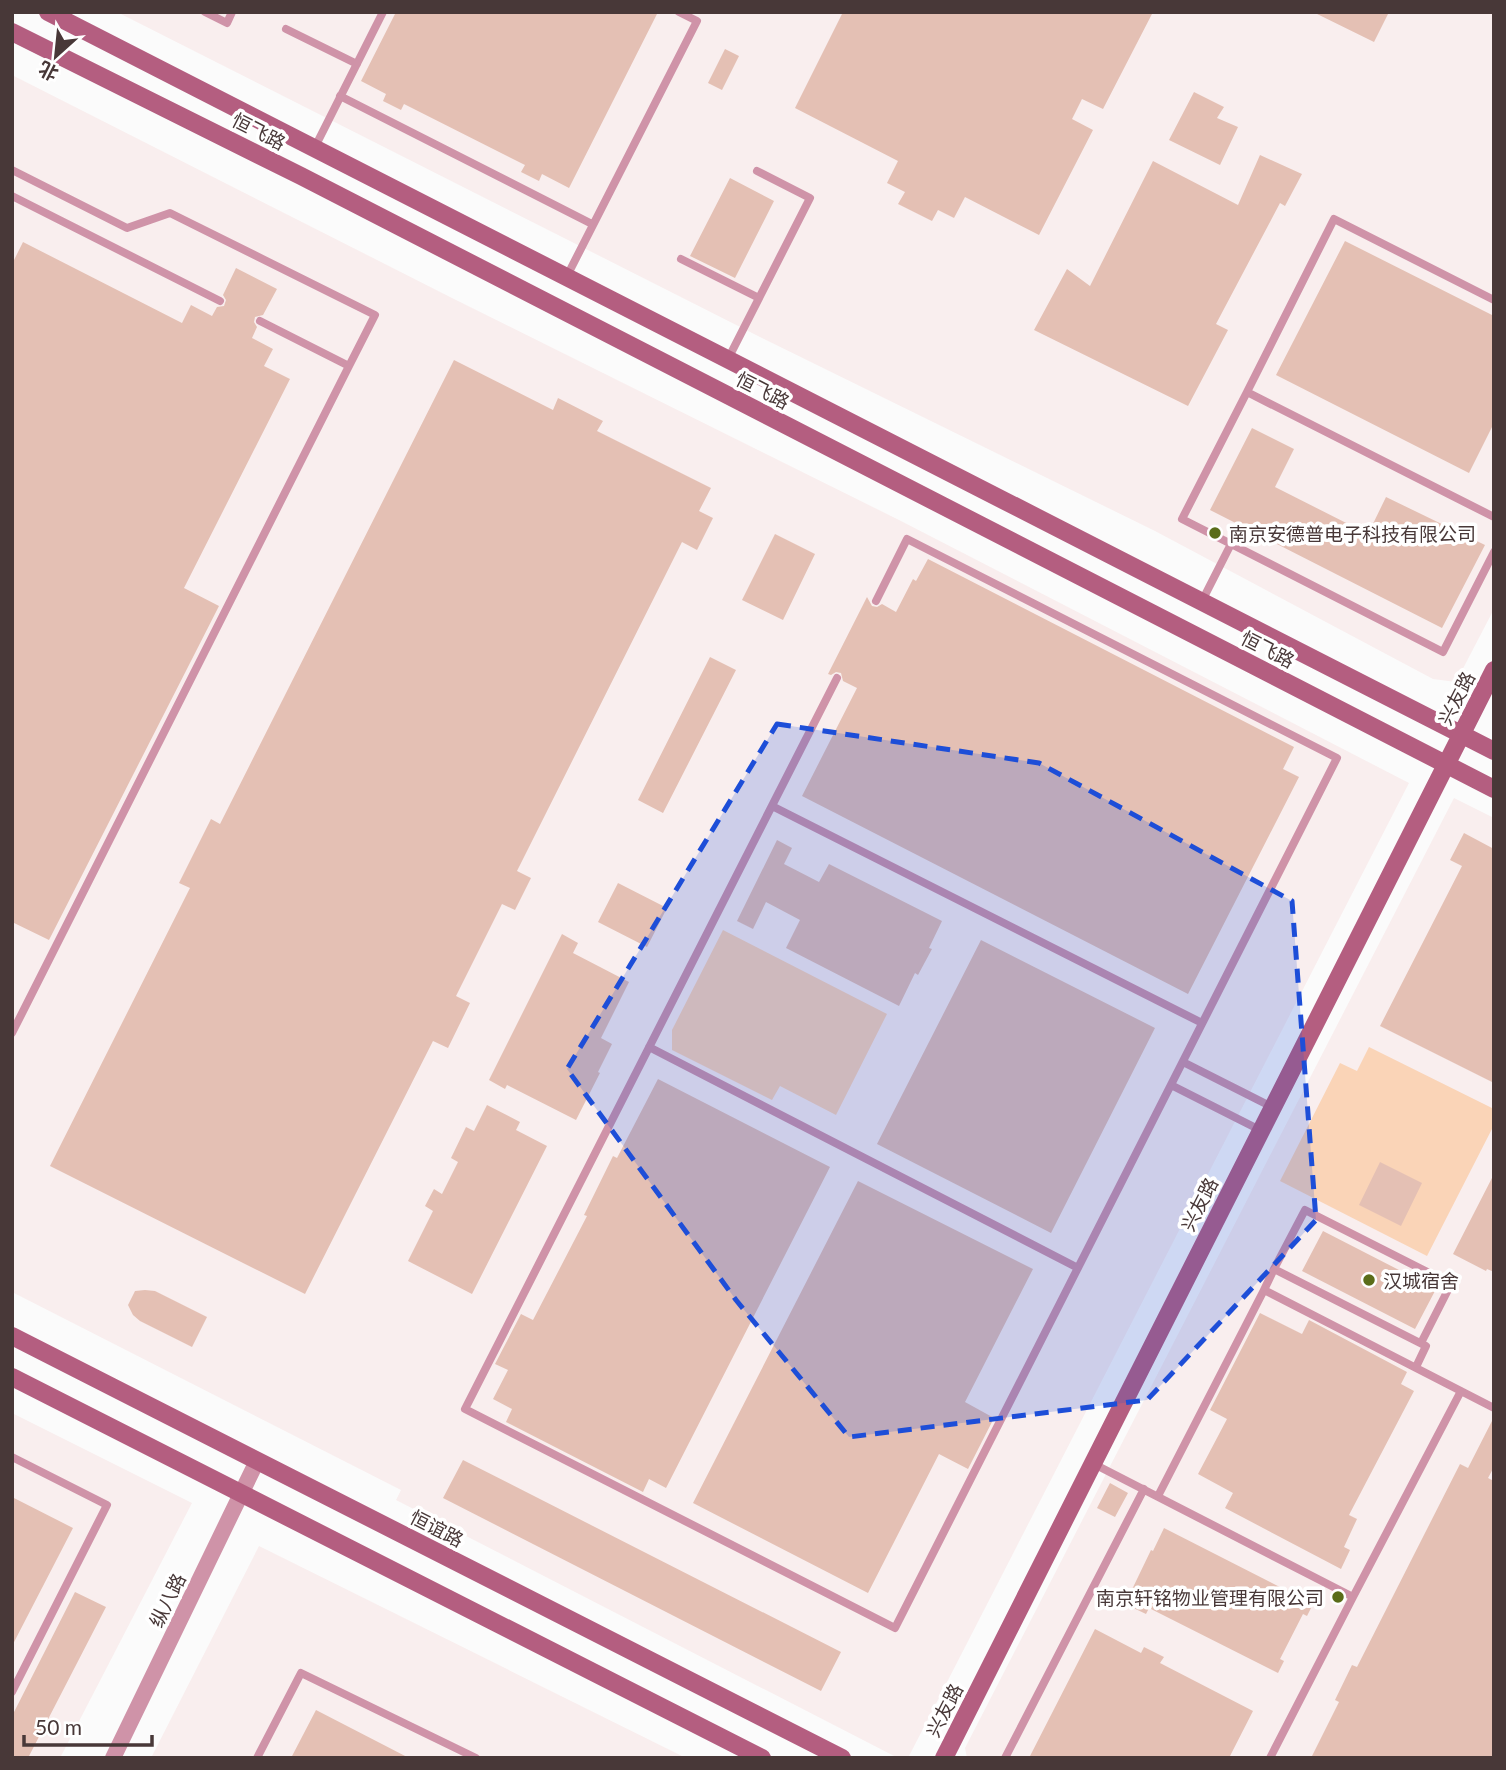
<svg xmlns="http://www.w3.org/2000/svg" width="1506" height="1770" font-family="Lato,'Noto Sans SC',sans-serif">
<rect width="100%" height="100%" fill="#fbfbfb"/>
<path fill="#f9eeee" d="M117 12H1494V609L1456 682 1433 679 1155 531 758 336Z
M12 75 452 298 899 520 1409 783 908 1758H898L396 1500 401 1490 12 1292Z
M1454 798 1494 818V1758H967L965 1748Z
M12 1413 192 1503 60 1758H12Z
M259 1546 686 1758H151Z"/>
<path fill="#fad4b7" d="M723 930 887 1014 836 1115 780 1086 772 1100 672 1050V1030Z
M1369 1047 1494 1109V1125L1427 1256 1280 1181 1340 1063 1357 1071Z"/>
<path fill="#e4c0b4" d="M396 12H658L569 188 542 174 539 181 521 172 525 165 404 104 401 110 383 101 386 94 361 81Z
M843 12H1153L1103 109 1082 99 1072 119 1093 130 1039 235 965 197 954 218 938 210 932 221 898 204 905 192 887 183 898 161 795 108Z
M1313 12H1389L1374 42Z
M725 49 739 56 722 90 708 83Z
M1194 92 1224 107 1217 118 1238 127 1220 165 1169 140Z
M1260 155 1302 174 1285 206 1280 203 1216 324 1228 330 1188 406 1034 330 1067 269 1090 286 1153 161 1238 205Z
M730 178 774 201 735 278 690 256Z
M1345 241 1494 316V423L1469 473 1276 375Z
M23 242 182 323 191 305 212 316 217 307 224 306 226 300 223 295 236 268 277 289 263 315 255 317 254 322 257 327 252 338 273 349 264 366 290 379 184 588 219 606 49 940 12 922V264Z
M454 360 553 410 558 398 603 421 597 431 711 488 699 511 713 518 697 550 682 542 517 871 531 878 515 910 502 904 456 996 470 1003 448 1048 433 1041 305 1294 50 1166 190 888 179 883 211 819 220 824Z
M1252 428 1294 449 1275 487 1368 534 1386 497 1485 545 1442 628 1210 510Z
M775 534 815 554 783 620 742 600Z
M928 559 1294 747 1283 769 1299 777 1188 994 802 796 857 688 843 681 841 673 836 672 831 675 828 674 867 597 872 606 877 607 882 604 896 612 913 579 916 581Z
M710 657 736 670 663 813 638 800Z
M1464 833 1494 849V1083L1380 1026 1462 866 1450 860Z
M777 840 792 848 784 864 819 882 829 864 942 921 929 948 932 949 918 975 915 973 899 1006 786 948 800 920 766 902 753 929 737 921Z
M618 883 667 908 647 947 598 922Z
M562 934 578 943 573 953 629 982 601 1038 612 1044 598 1072 600 1073 576 1120 507 1085 505 1089 489 1080Z
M981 940 1155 1028 1051 1233 877 1144Z
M658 1079 830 1167 666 1488 649 1479 643 1492 506 1422 512 1409 493 1399 508 1370 495 1364 521 1314 533 1320 587 1216 584 1215 613 1156 617 1158Z
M487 1105 520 1122 516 1130 547 1146 472 1294 408 1261 433 1211 425 1206 434 1189 442 1194 458 1162 451 1158 466 1127 474 1131Z
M1380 1162 1422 1183 1401 1226 1359 1205Z
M1494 1174V1272L1487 1269 1486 1271 1453 1254Z
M858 1181 1033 1269 965 1402 994 1418 968 1469 939 1454 868 1593 693 1503Z
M1323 1231 1436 1289 1415 1329 1302 1271Z
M145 1290 155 1291 207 1317 192 1347 140 1321 133 1315 128 1305 135 1291Z
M1260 1313 1302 1334 1309 1320 1407 1372 1401 1384 1414 1391 1349 1515 1357 1519 1344 1547 1350 1550 1341 1569 1225 1508 1233 1493 1198 1474 1227 1419 1210 1410Z
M1494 1417V1467L1488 1478 1494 1481V1758H1311L1339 1702 1335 1700 1352 1665 1357 1667 1460 1464 1468 1468Z
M463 1460 841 1652 821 1691 443 1498Z
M1110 1483 1128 1493 1115 1517 1097 1508Z
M12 1497 73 1528 12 1646Z
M1164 1528 1313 1604 1307 1616 1303 1614 1280 1659 1284 1661 1278 1673 1149 1608 1146 1614 1125 1604 1151 1550 1153 1551Z
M75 1592 106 1607 28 1758H12V1716Z
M1095 1629 1141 1653 1144 1647 1164 1657 1160 1663 1253 1711 1229 1758H1029Z
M316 1710 409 1758H291Z"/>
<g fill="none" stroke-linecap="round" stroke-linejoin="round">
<path stroke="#cf93a8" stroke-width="8" d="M205 12 227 23 232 12
M286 29 357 64
M340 96 592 224
M315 147 383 12
M12 170 127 228 170 213 375 315 349 366
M12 196 220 301
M681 259 759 298
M566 278 697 21 679 12
M728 359 810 198 757 171
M1247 392 1334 219 1494 300
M1494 517 1247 392 1182 519 1443 652 1494 552
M1202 601 1231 544
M837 678 465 1409 895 1628 1337 758 907 539 876 601
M772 806 1202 1023
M12 1033 349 366 260 321
M649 1047 1078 1268
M1183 1062 1272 1107
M1171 1085 1260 1130
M1274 1269 1305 1210 1451 1284 1421 1343
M1264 1290 1274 1269 1426 1346 1416 1367
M12 1457 107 1505 12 1692
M1092 1463 1353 1597 1270 1758
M1158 1496 1264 1290 1494 1408
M1353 1597 1461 1391
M257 1758 301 1673 476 1758
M1005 1758 1144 1489"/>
<path stroke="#cf93a8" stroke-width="16" d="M113 1758 257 1461"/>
<path stroke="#b45e80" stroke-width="18" d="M48 12 1494 751
M12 32 301 176 1494 789
M12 1336 842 1758
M12 1377 762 1758
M944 1758 1494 670"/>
</g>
<path fill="#1d4ed8" fill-opacity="0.2" stroke="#1d4ed8" stroke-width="5" stroke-dasharray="14 9" stroke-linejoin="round" d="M777 724 1039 763 1292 901 1316 1220 1147 1400 849 1437 736 1300 567 1069Z"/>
<g fill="#5a6c19" stroke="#fff" stroke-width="2.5">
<circle cx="1215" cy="533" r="7"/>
<circle cx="1369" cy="1280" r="7"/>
<circle cx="1338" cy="1597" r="7"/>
</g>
<g text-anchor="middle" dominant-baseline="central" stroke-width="7" stroke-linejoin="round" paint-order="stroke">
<g font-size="19" fill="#483838" stroke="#fff">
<text transform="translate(259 131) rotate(27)">恒飞路</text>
<text transform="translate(763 390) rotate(27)">恒飞路</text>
<text transform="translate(1268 649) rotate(27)">恒飞路</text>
<text transform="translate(1456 698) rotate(-63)">兴友路</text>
<text transform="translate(1199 1204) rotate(-63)">兴友路</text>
<text transform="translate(437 1528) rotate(27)">恒谊路</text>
<text transform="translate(167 1600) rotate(-64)">纵八路</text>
<text transform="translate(944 1710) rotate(-63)">兴友路</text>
</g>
<g font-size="19" fill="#483838" stroke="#fff" text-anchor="start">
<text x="1229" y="533">南京安德普电子科技有限公司</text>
<text x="1383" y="1280">汉城宿舍</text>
<text x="1324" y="1597" text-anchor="end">南京轩铭物业管理有限公司</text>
</g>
</g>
<rect width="1506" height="1770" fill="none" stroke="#483838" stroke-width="28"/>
<g transform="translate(56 56) rotate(207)" stroke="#ffffff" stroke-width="5" paint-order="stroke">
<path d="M0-5L12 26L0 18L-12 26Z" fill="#483838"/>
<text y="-10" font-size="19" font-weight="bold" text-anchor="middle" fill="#483838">北</text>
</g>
<path d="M24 1735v10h128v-10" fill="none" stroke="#483838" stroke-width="3.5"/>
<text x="35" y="1735" font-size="21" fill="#483838" stroke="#ffffff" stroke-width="5" paint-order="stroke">50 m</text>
</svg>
